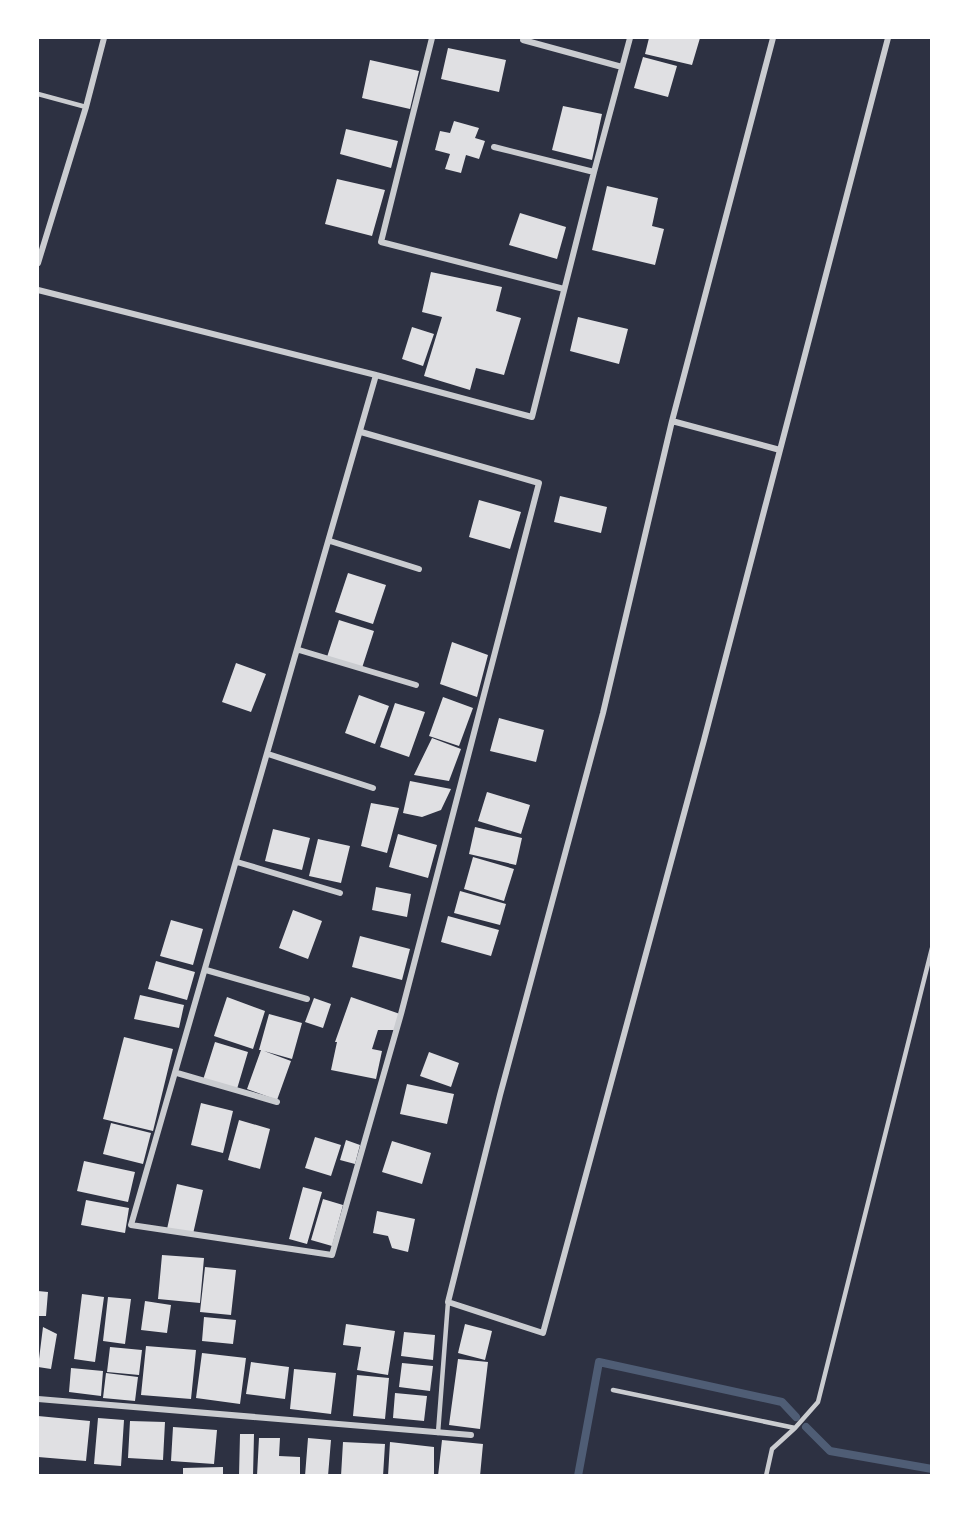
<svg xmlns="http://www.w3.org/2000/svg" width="969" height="1513" font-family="'Noto Serif',serif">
<rect width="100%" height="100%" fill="#2d3142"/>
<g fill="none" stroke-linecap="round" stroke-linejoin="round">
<path stroke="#4f5d75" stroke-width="8" d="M806 1427 830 1451 932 1469
M578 1476 599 1362 782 1402 796 1417"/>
</g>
<path fill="#e0e0e3" d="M649 38H700L692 65 645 54Z
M448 48 506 60 499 92 441 79Z
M643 57 677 66 668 97 634 88Z
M370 60 419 71 410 109 362 98Z
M563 106 602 114 592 160 552 150Z
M454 121 479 128 475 138 485 141 479 159 466 155 461 173 445 169 450 154 435 150 440 131 450 133Z
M346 129 398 141 391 168 340 154Z
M337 179 385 190 372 236 325 224Z
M607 186 658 198 652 226 664 229 655 265 592 250Z
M520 213 566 227 557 259 509 245Z
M431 272 502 287 496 311 521 318 504 375 476 368 470 390 424 376 442 317 422 312Z
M578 317 628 329 619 364 570 351Z
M412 327 434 334 423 366 402 359Z
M560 496 607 507 601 533 554 522Z
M479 500 521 512 510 549 469 537Z
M348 573 386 585 373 624 335 612Z
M339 620 374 631 362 668 327 657Z
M452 642 488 655 477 697 440 684Z
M236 663 266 674 251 712 222 702Z
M359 695 389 706 375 744 345 733Z
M443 697 473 708 459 746 429 736Z
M395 703 425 712 409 757 380 747Z
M499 718 544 730 536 762 490 751Z
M432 738 461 749 449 781 414 775Z
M410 781 451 789 441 810 422 817 403 813Z
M487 792 530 805 521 834 478 821Z
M371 803 399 808 387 853 361 846Z
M475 827 522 838 516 865 469 854Z
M273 829 310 838 302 870 265 861Z
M398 834 437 845 428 878 389 867Z
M318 839 350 846 341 883 309 876Z
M473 857 514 869 504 901 464 889Z
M376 887 411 894 407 917 372 910Z
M460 891 506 904 500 925 454 913Z
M293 910 322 921 308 959 279 948Z
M448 916 499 930 491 956 441 942Z
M171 920 203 929 193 965 160 956Z
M360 936 410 949 402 980 352 967Z
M156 961 195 972 187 1000 148 989Z
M140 995 184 1005 179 1028 134 1019Z
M227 997 265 1011 253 1049 214 1036Z
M351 997 400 1014 395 1030H378L372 1049 382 1051 376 1079 331 1070 337 1042H335Z
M314 998 331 1004 323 1028 305 1022Z
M269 1014 302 1023 292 1059 264 1051 291 1061 277 1100 247 1089 261 1050H259Z
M124 1037 173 1049 153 1131 103 1119Z
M215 1042 248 1052 237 1089 203 1080Z
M429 1052 459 1063 451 1087 420 1076Z
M407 1084 454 1094 447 1124 400 1114Z
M201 1103 233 1111 223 1153 191 1145Z
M239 1120 270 1129 260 1169 228 1160Z
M111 1123 151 1133 143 1164 103 1154Z
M315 1137 341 1145 331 1176 305 1168Z
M346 1140 360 1145 355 1164 340 1160Z
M392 1141 431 1153 422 1184 382 1172Z
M84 1161 135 1172 128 1202 77 1191Z
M177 1184 203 1190 193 1234 167 1229Z
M303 1187 322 1192 307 1244 289 1239Z
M323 1199 343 1205 332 1246 311 1240Z
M86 1200 129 1208 125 1233 81 1225Z
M377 1211 415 1219 408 1252 392 1248 388 1236 373 1233Z
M162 1255 204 1258 200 1303 158 1299Z
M205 1267 236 1270 231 1315 200 1312Z
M38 1291 48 1292 46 1316H38Z
M82 1294 104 1297 95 1362 74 1359Z
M108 1297 131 1299 125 1344 103 1341Z
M145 1301 171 1305 167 1333 141 1330Z
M204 1317 236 1320 233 1344 202 1341Z
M346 1324 395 1331 388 1375 357 1370 361 1347 343 1345Z
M465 1324 492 1331 485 1360 458 1353Z
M43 1327 57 1334 51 1369 38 1367Z
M404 1332 435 1335 433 1360 401 1356Z
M146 1346 196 1350 191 1399 141 1395Z
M110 1347 142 1350 139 1375 107 1372Z
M202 1353 246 1358 240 1404 196 1398Z
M458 1359 488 1362 480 1429 449 1425Z
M251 1362 289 1367 285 1399 246 1394Z
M402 1363 433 1366 430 1391 399 1387Z
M71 1368 103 1371 101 1396 69 1392Z
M294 1369 336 1373 331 1414 290 1409Z
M106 1373 138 1377 135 1401 103 1398Z
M357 1375 389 1378 385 1419 353 1416Z
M395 1393 427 1396 424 1421 393 1418Z
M38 1416 90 1421 86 1461 38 1457Z
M98 1418 124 1420 121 1466 94 1464Z
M130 1421 165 1422 163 1460 128 1458Z
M173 1427 217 1430 214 1464 171 1461Z
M240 1434H254L253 1476H239Z
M259 1438H280L279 1456 300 1457V1476H257Z
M308 1438 331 1440 328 1476H305Z
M442 1440 483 1444 480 1476H438Z
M343 1442 385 1444 383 1476H341Z
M390 1442 434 1447V1476H388Z
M223 1467V1476H183V1468Z"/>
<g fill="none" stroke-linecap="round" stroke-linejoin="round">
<path stroke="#caccd0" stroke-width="4.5" d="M38 94 86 107
M613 1390 795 1428
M438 1433 448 1302
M766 1476 772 1449 795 1428 818 1402 932 948"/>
<path stroke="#caccd0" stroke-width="6" d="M432 38 381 242 564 289
M773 38 672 421 603 713 500 1095 448 1302 543 1333 704 740 888 38
M523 40 622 67
M494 147 594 172
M38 263 86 107 104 38
M38 290 376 375 532 417 594 172 630 38
M672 421 780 450
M361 432 539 483 401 1014 332 1255 131 1225 376 375
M330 541 419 569
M299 650 416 685
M268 754 373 788
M237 862 340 893
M206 970 307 999
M177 1073 277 1102
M38 1399 471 1435"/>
</g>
<rect width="969" height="1513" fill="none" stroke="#ffffff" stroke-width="78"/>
</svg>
